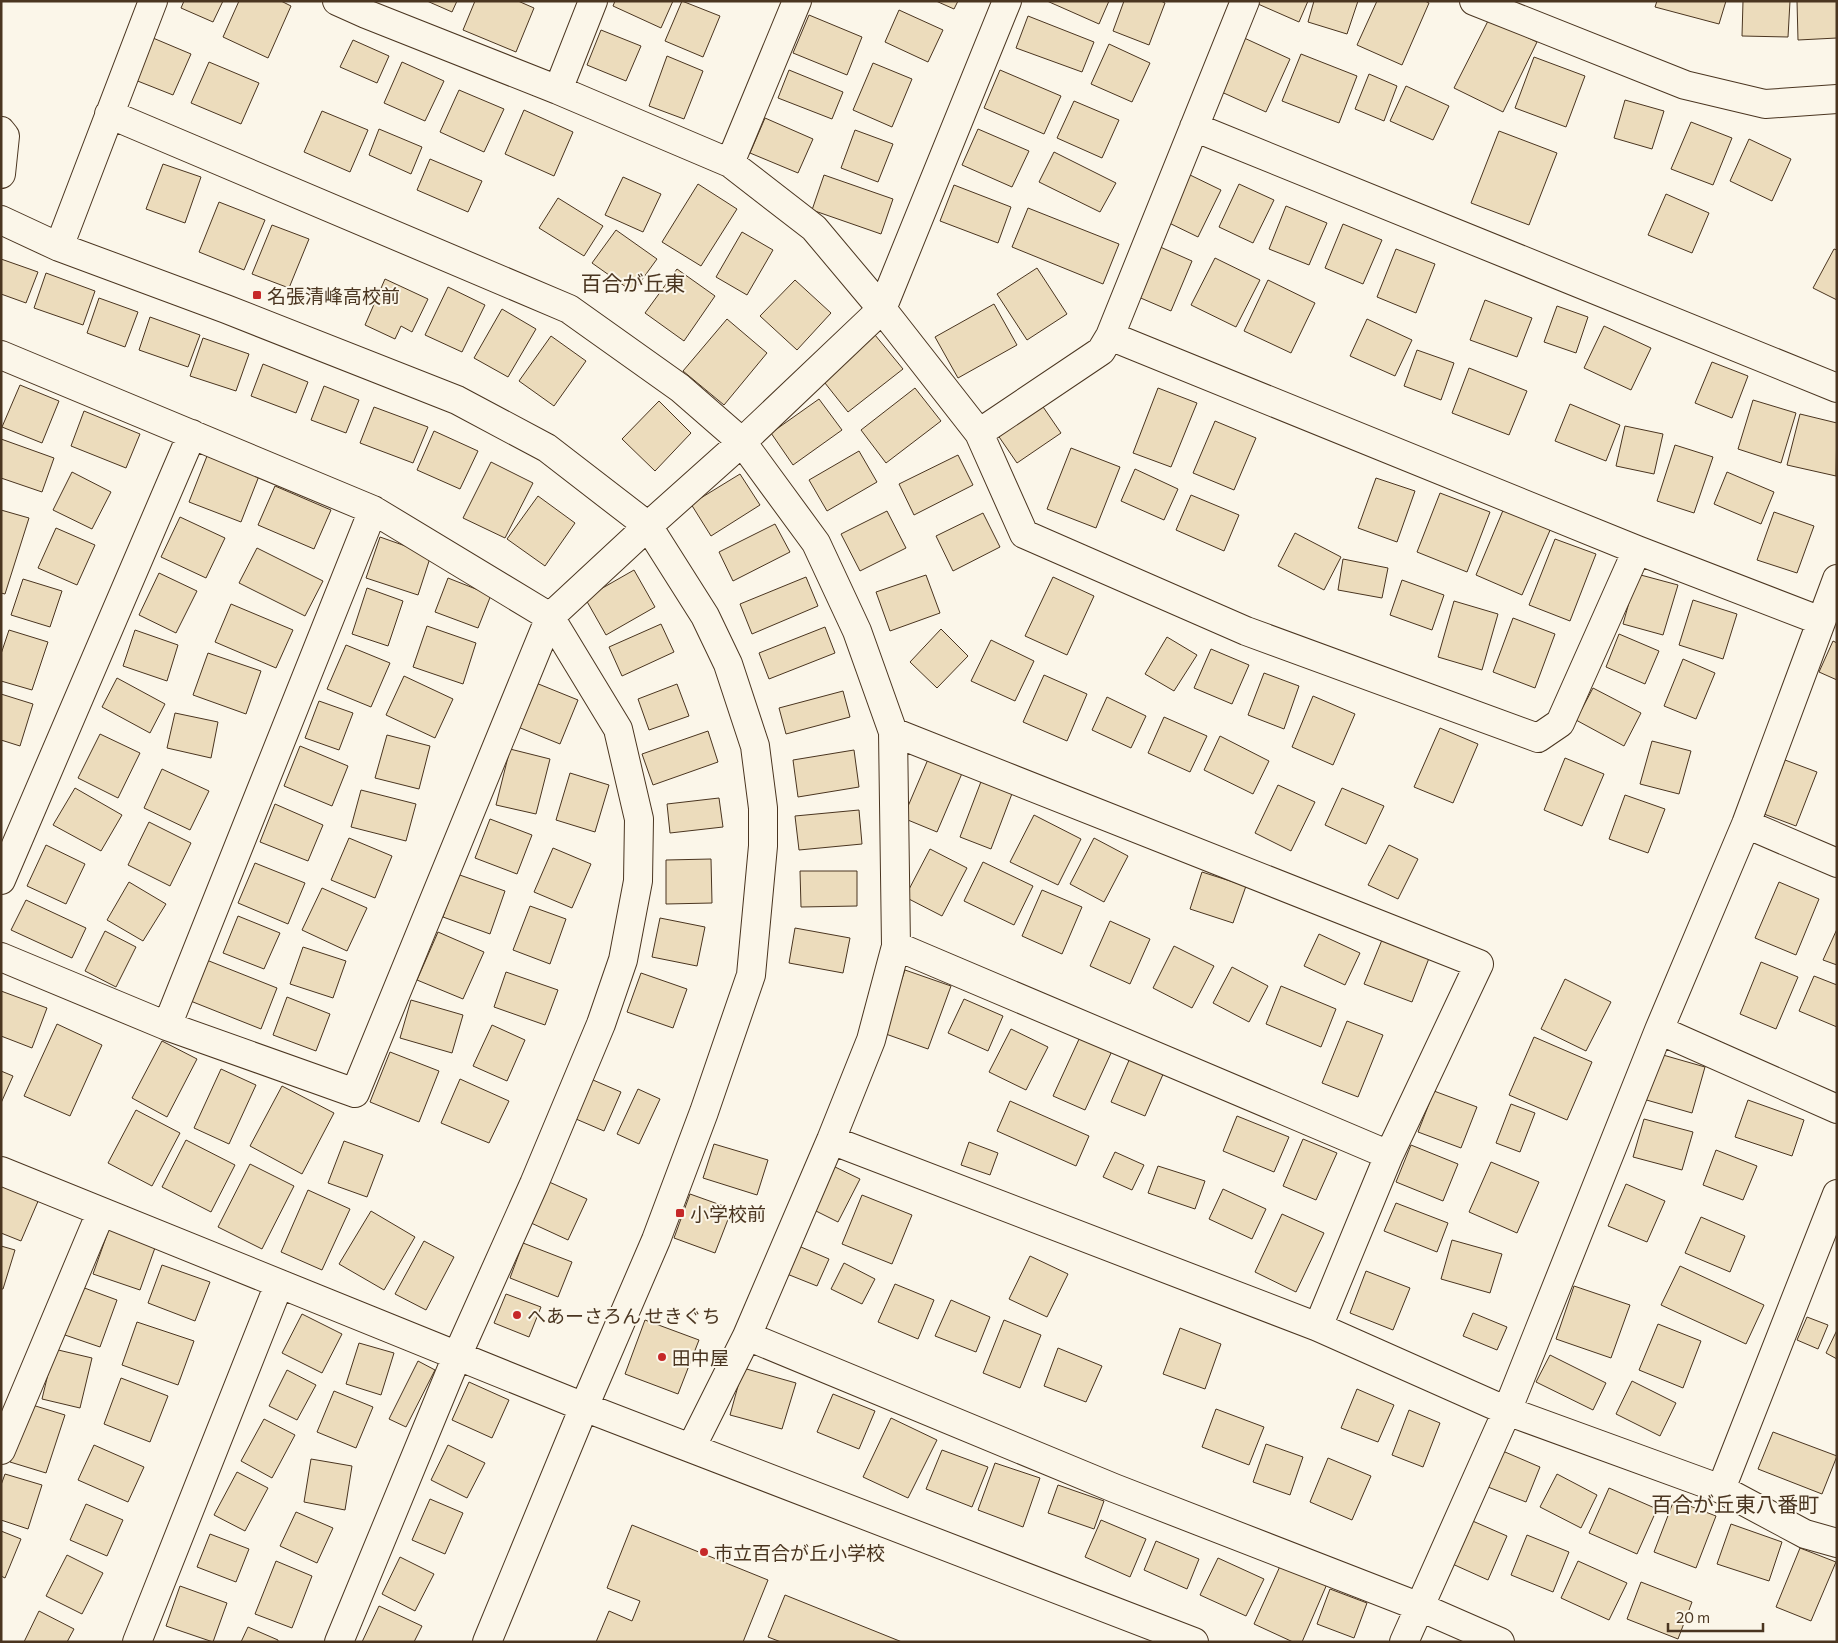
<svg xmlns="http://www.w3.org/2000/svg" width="1838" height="1643" font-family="Commissioner,'Noto Sans JP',sans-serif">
<rect width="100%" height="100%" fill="#fbf6e9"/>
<path fill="#ecdcbc" stroke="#4a3520" d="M184 1H223L213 22 181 8Z
M239 1H281L291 6 268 58 223 37Z
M427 1H457L452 12Z
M475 1H518L534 8 516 52 463 30Z
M615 1H673L661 28 613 6Z
M682 1 720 16 703 57 665 41Z
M936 1H958L954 9Z
M1047 1H1109L1099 24Z
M1124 1H1161L1165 3 1149 45 1113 31Z
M1259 1H1308L1299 22 1258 4Z
M1314 1H1358L1347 34 1308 22Z
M1377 1H1425L1429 3 1402 65 1357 45Z
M1657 1H1726L1719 24 1655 7Z
M1743 1H1790L1788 37 1742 36Z
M1797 1H1837V38L1798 40Z
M899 10 943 30 928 62 885 42Z
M809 15 862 37 847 75 793 53Z
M1028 16 1094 42 1082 72 1016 48Z
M1489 19 1537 42 1503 112 1454 88Z
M601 30 641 46 626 81 587 65Z
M1242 37 1290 59 1266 112 1217 90Z
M153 38 191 54 173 95 135 80Z
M353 40 389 56 377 83 340 67Z
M1109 44 1150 63 1132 102 1091 84Z
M1301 54 1357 76 1339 123 1282 101Z
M667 56 703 71 684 119 649 106Z
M1534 57 1585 76 1566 127 1515 108Z
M209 62 259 83 241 124 191 103Z
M402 62 444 81 425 121 384 103Z
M873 63 912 79 892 127 853 110Z
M789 70 843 92 832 119 778 98Z
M1000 70 1061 96 1044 134 984 108Z
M1369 74 1397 86 1384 121 1355 109Z
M1406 86 1449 106 1433 140 1390 121Z
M459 90 504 109 484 152 440 132Z
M1625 100 1664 111 1652 149 1614 138Z
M1074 101 1119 120 1102 158 1057 138Z
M524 110 573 132 554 176 505 154Z
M322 111 368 130 350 172 304 152Z
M765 118 813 139 798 173 750 153Z
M1691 122 1732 138 1713 185 1671 169Z
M379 129 422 147 411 174 369 155Z
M978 129 1029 151 1012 187 962 165Z
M855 130 893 144 878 182 841 168Z
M1499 131 1557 153 1529 225 1471 203Z
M1749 139 1791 159 1772 201 1730 181Z
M1054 152 1116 183 1100 212 1039 182Z
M430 159 482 181 468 212 417 190Z
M163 164 201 177 185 223 146 209Z
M1188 174 1221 190 1198 237 1165 221Z
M824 175 893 199 881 234 812 210Z
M623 177 661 194 643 232 605 215Z
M698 184 737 209 701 266 662 242Z
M1239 184 1274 200 1253 243 1219 227Z
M954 185 1011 207 998 243 940 221Z
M1666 194 1709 213 1692 253 1648 235Z
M558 198 603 226 584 256 539 228Z
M219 202 265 220 244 270 199 252Z
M1286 206 1327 223 1309 265 1269 249Z
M1028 208 1119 244 1103 284 1012 247Z
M1343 224 1382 240 1363 284 1325 268Z
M272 225 309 239 289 288 252 274Z
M616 230 657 259 633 292 592 263Z
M742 232 773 250 747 295 716 277Z
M1158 246 1192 261 1171 311 1136 296Z
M1396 249 1435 264 1416 313 1377 297Z
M1834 249 1837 250V300L1813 288Z
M1215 258 1260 280 1236 327 1191 305Z
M1 259 38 272 26 303 1 294Z
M1037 268 1067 314 1027 340 997 294Z
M677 269 715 296 684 341 645 313Z
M46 273 95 291 83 325 34 308Z
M385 279 428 299 412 332 401 326 395 339 365 325Z
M795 280 831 313 797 350 760 316Z
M1268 280 1315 303 1291 353 1244 331Z
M448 287 485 305 462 352 425 335Z
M99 298 138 312 125 347 87 333Z
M1485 300 1532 318 1517 357 1470 340Z
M994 304 1017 345 958 378 935 337Z
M1557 306 1588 317 1576 353 1544 342Z
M502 309 536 329 508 377 474 358Z
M150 317 200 335 188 367 139 350Z
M727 319 767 353 724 405 683 371Z
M1367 319 1412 340 1395 376 1350 356Z
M1604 326 1651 348 1631 390 1584 368Z
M875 335 903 369 848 412 821 378Z
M551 336 586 361 554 406 519 381Z
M203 338 249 354 236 391 190 376Z
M1417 350 1454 363 1441 400 1404 386Z
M1712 362 1748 376 1732 418 1695 403Z
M263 364 308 382 296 413 251 396Z
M1469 368 1527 391 1509 435 1452 413Z
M20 385 59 401 42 443 2 427Z
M324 386 359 400 346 433 311 420Z
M915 388 941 421 886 463 861 430Z
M1158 388 1197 403 1171 467 1133 453Z
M819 399 842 430 793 465 771 433Z
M1753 400 1796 413 1781 463 1738 449Z
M659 401 691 433 655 471 622 439Z
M1039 401 1061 433 1017 463 995 431Z
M1570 404 1620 425 1606 461 1555 441Z
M374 407 428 427 413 463 360 443Z
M84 411 140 434 126 468 71 446Z
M1800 414 1837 423 1836 476 1787 465Z
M1215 421 1256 438 1234 490 1193 473Z
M1625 426 1663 434 1654 474 1616 466Z
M434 431 478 451 460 489 417 470Z
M1 439 54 458 42 492 1 478Z
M1675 445 1713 457 1694 513 1657 501Z
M1071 448 1120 467 1096 528 1047 509Z
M859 451 877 482 827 511 809 480Z
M958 455 973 485 914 515 899 484Z
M207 456 259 476 241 522 189 502Z
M491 462 533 483 505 538 463 518Z
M1135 469 1178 489 1164 520 1121 501Z
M72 472 111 492 92 529 53 510Z
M1727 472 1774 492 1761 524 1714 504Z
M740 474 760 505 711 536 691 504Z
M1376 478 1415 491 1397 542 1358 528Z
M275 486 331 510 314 549 258 525Z
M1440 493 1490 512 1467 572 1417 552Z
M1191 495 1239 515 1224 551 1176 530Z
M538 496 575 523 545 566 507 539Z
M1504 508 1551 528 1522 595 1476 575Z
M1 510 29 518 5 594 1 593Z
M887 511 906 548 860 571 841 534Z
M1774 512 1814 526 1797 573 1757 560Z
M983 513 1000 547 953 571 936 536Z
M180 517 225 538 206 578 161 557Z
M775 524 790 552 733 581 719 552Z
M56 528 95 545 77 585 38 568Z
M1295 533 1341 557 1324 590 1278 566Z
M380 537 431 555 418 595 366 578Z
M1555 539 1596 554 1570 621 1529 605Z
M257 548 323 581 305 616 239 583Z
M1343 559 1388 568 1382 598 1338 590Z
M634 570 655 607 606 635 585 598Z
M159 573 197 591 176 633 139 615Z
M1637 574 1678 585 1663 635 1623 624Z
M926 575 940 613 890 631 876 592Z
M806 577 818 606 752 634 740 604Z
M1053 577 1094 596 1067 655 1025 636Z
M448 578 491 595 478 628 435 612Z
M23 579 62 591 50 627 11 615Z
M1402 580 1444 595 1432 630 1390 615Z
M367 588 403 601 388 646 352 634Z
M1693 600 1737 614 1723 659 1679 645Z
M1454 601 1498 614 1482 670 1438 657Z
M231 604 293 630 276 668 215 642Z
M1513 618 1555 634 1535 688 1493 672Z
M661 624 674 652 622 676 609 647Z
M427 626 476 643 463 684 413 667Z
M825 627 835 653 769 679 759 653Z
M941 629 968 656 937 688 910 662Z
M9 630 48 642 32 690 1 681V654Z
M135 630 178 645 167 681 123 666Z
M1619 634 1659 651 1645 684 1606 667Z
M1167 637 1197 655 1174 691 1145 674Z
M991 640 1034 661 1015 701 971 681Z
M1833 641 1837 643V680L1819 672Z
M346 645 390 663 371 707 327 689Z
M1211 649 1249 665 1232 704 1194 688Z
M208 653 261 671 246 714 193 695Z
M1683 659 1715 673 1696 719 1664 706Z
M1264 673 1299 686 1284 729 1248 715Z
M1044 675 1087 694 1067 741 1023 722Z
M404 676 453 699 435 738 386 715Z
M117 678 165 704 150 733 102 707Z
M536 683 578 700 560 744 518 727Z
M677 684 689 716 649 730 638 699Z
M1593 688 1641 713 1624 746 1576 720Z
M843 691 850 717 786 734 779 708Z
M1 694 33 704 20 746 1 740Z
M1313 696 1355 714 1333 765 1292 747Z
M1107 697 1146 716 1131 748 1092 730Z
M319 701 353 713 339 750 305 738Z
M175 713 218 722 211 758 167 748Z
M1164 717 1207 736 1190 772 1148 753Z
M1440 728 1478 744 1453 803 1414 787Z
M708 731 718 762 653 785 642 754Z
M100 734 140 753 118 798 78 778Z
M387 735 430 746 419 789 375 778Z
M1220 736 1269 761 1253 794 1204 770Z
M1652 741 1691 751 1679 794 1640 784Z
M300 746 348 766 332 806 284 786Z
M510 749 550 759 536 814 496 805Z
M854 750 859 787 798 797 793 760Z
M929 757 963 771 937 832 903 818Z
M1565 758 1604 774 1582 826 1544 810Z
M1785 760 1817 772 1796 826 1764 814Z
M162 769 209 791 190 830 144 808Z
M570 773 609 785 595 832 556 820Z
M982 779 1013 791 991 849 960 837Z
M1278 785 1315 802 1291 851 1255 833Z
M75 788 122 815 101 851 53 825Z
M1342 788 1384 806 1366 844 1325 825Z
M361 790 416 804 406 841 351 827Z
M1625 795 1665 809 1648 853 1609 839Z
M719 798 723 827 670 833 667 804Z
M275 804 323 825 308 861 260 842Z
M859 810 862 844 799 850 795 816Z
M1034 815 1081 839 1058 885 1010 862Z
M490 819 532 835 517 874 475 858Z
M149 822 191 843 170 886 128 865Z
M349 838 392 856 375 898 331 880Z
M1094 838 1128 856 1104 902 1070 884Z
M46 845 85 864 66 904 27 886Z
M1389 845 1418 859 1398 899 1368 885Z
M553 848 591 864 572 908 534 892Z
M930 849 967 868 942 916 905 897Z
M711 859 712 903 666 904V860Z
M983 862 1033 886 1014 925 964 901Z
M255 863 305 883 288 924 238 903Z
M800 871H857V906L801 907Z
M1202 872 1246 886 1233 923 1190 909Z
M457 874 505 891 490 934 443 917Z
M129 882 166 904 143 941 107 920Z
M1779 882 1819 899 1796 955 1755 938Z
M322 888 367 908 347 951 302 930Z
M1042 890 1082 907 1062 954 1022 936Z
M26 900 86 928 72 958 11 930Z
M530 906 566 919 550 964 513 950Z
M238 916 280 933 264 969 223 953Z
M660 918 705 927 697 966 652 957Z
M1110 921 1150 939 1130 984 1090 966Z
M795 928 850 938 843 973 789 963Z
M1837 929V965L1823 960Z
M105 931 136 947 116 987 85 971Z
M438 932 484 952 463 999 417 980Z
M1319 934 1360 953 1345 985 1304 966Z
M1384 935 1431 953 1412 1002 1364 984Z
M1174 946 1214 966 1192 1008 1153 988Z
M303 947 346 961 333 998 290 984Z
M204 959 277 988 261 1029 188 1000Z
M1761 962 1798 977 1776 1029 1740 1014Z
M1232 967 1268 986 1249 1022 1213 1003Z
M905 970 951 986 928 1049 883 1033Z
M506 972 558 990 545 1025 494 1007Z
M641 973 687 989 673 1028 627 1012Z
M1814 976 1837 985V1027L1799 1011Z
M1565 979 1611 1002 1586 1051 1541 1029Z
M1281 986 1336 1009 1321 1047 1266 1024Z
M1 991 47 1008 32 1048 1 1036Z
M287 997 330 1014 316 1051 273 1035Z
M964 999 1003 1016 988 1051 948 1033Z
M411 1000 463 1015 452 1053 400 1038Z
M1347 1021 1383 1035 1358 1097 1322 1083Z
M57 1024 102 1045 70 1116 24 1096Z
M492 1025 525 1040 507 1081 473 1066Z
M1011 1029 1048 1047 1026 1090 989 1072Z
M1080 1037 1112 1051 1085 1110 1053 1096Z
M1534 1037 1592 1062 1567 1120 1509 1095Z
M162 1041 197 1059 167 1117 132 1098Z
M390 1052 439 1071 419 1122 370 1102Z
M1656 1053 1705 1067 1692 1113 1643 1099Z
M1130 1058 1164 1072 1145 1116 1111 1102Z
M221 1069 256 1085 229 1144 194 1128Z
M1 1071 13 1076 1 1103Z
M586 1077 621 1092 604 1131 569 1116Z
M460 1079 509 1101 489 1143 441 1123Z
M282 1086 334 1113 302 1174 250 1146Z
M638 1089 660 1099 639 1144 617 1134Z
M1434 1091 1477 1107 1461 1148 1418 1132Z
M1748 1100 1804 1120 1792 1156 1735 1137Z
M1010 1101 1089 1136 1076 1166 997 1131Z
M1511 1104 1535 1113 1520 1152 1496 1143Z
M136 1110 180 1133 152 1186 108 1163Z
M1237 1116 1289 1137 1274 1172 1223 1151Z
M1644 1119 1693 1132 1682 1170 1633 1157Z
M1303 1139 1337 1153 1316 1200 1283 1186Z
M186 1140 235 1165 211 1212 162 1187Z
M344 1141 383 1155 367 1197 328 1183Z
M969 1142 998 1153 990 1175 961 1165Z
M714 1144 768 1160 757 1195 703 1178Z
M1411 1145 1458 1164 1443 1201 1396 1182Z
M1716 1150 1757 1166 1743 1200 1703 1185Z
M1115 1152 1144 1165 1132 1190 1103 1177Z
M1491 1162 1539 1182 1517 1233 1469 1212Z
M250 1164 294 1186 262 1249 218 1227Z
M833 1166 860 1179 838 1222 812 1209Z
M1158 1166 1205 1181 1195 1209 1148 1193Z
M547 1181 587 1199 568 1240 529 1222Z
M1 1183 39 1199 21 1241 1 1233Z
M1626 1184 1665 1201 1647 1242 1608 1226Z
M1223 1189 1266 1209 1252 1239 1209 1219Z
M308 1190 350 1209 322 1270 281 1252Z
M690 1194 732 1209 715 1253 674 1238Z
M862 1195 912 1215 892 1264 842 1244Z
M1396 1203 1448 1223 1437 1252 1384 1231Z
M371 1211 415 1237 384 1290 339 1264Z
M1282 1214 1324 1233 1296 1292 1255 1272Z
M1701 1217 1745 1236 1730 1272 1685 1253Z
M109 1229 156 1245 140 1290 93 1274Z
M1452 1240 1502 1254 1490 1293 1441 1279Z
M424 1241 454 1257 426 1310 395 1294Z
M523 1243 572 1262 558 1297 510 1278Z
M794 1244 829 1259 817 1286 782 1272Z
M1 1246 15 1250 3 1289H1Z
M1030 1256 1068 1274 1047 1317 1009 1299Z
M844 1263 875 1279 862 1304 831 1289Z
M162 1265 210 1282 195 1321 148 1303Z
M1680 1266 1764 1305 1746 1344 1661 1305Z
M1366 1271 1410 1288 1393 1330 1350 1313Z
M895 1284 934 1300 918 1339 878 1322Z
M79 1286 117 1300 100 1347 62 1334Z
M1574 1286 1630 1305 1611 1358 1556 1339Z
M506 1294 541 1307 529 1337 494 1323Z
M951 1300 990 1317 976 1352 935 1336Z
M1473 1313 1507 1327 1497 1350 1463 1336Z
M302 1314 342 1334 322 1373 282 1353Z
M1807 1317 1828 1325 1818 1349 1797 1340Z
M645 1320 699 1340 678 1394 625 1374Z
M1004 1320 1041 1335 1020 1388 983 1373Z
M137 1322 194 1341 178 1385 122 1365Z
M1658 1324 1701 1341 1683 1388 1639 1370Z
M1180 1328 1221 1344 1205 1389 1163 1374Z
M1837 1330V1359L1826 1353Z
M359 1343 394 1353 381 1395 346 1384Z
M1058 1348 1102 1366 1086 1402 1044 1386Z
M54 1349 92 1358 80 1408 42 1399Z
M1550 1355 1606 1383 1593 1410 1536 1382Z
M418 1361 435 1370 406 1427 389 1419Z
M743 1368 796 1383 782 1429 730 1415Z
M287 1370 316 1385 297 1420 269 1406Z
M121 1378 168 1396 150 1442 104 1424Z
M1632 1381 1676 1403 1660 1436 1616 1414Z
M469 1382 509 1400 492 1438 452 1420Z
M1357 1389 1394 1405 1378 1442 1341 1428Z
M334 1391 373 1407 356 1448 317 1432Z
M833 1394 875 1411 859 1449 817 1432Z
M29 1404 65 1415 46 1473 10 1462Z
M1216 1409 1264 1427 1249 1465 1202 1447Z
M1409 1410 1440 1423 1423 1467 1392 1455Z
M891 1418 937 1440 908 1498 863 1477Z
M264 1419 295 1435 272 1478 241 1461Z
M1773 1432 1837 1456 1822 1494 1758 1469Z
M1266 1444 1303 1457 1290 1495 1253 1482Z
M94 1445 144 1467 128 1502 78 1480Z
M448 1445 485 1463 467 1498 431 1480Z
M1498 1449 1540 1467 1526 1502 1483 1485Z
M942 1450 988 1467 972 1507 926 1489Z
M1328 1458 1371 1476 1352 1520 1310 1502Z
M311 1459 352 1466 345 1510 304 1502Z
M995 1463 1040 1478 1023 1527 978 1510Z
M237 1472 268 1488 245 1531 214 1515Z
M5 1474 42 1485 28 1529 1 1520V1485Z
M1557 1474 1597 1495 1581 1528 1540 1507Z
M1058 1485 1104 1501 1094 1529 1048 1513Z
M1609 1488 1657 1509 1637 1554 1589 1533Z
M430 1499 463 1513 445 1554 412 1540Z
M1674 1500 1716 1516 1696 1568 1654 1552Z
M86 1504 123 1520 107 1556 70 1540Z
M296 1512 333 1528 317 1563 280 1546Z
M1468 1519 1507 1536 1488 1580 1448 1562Z
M1101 1520 1146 1539 1130 1577 1085 1557Z
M1731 1524 1782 1542 1769 1581 1717 1564Z
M632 1525 768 1580 743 1642H596L609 1611 632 1621 640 1601 607 1588Z
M1 1531 21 1539 5 1578 1 1576Z
M210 1534 249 1549 236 1582 197 1567Z
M1527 1535 1569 1552 1553 1592 1511 1575Z
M1156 1541 1199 1559 1187 1589 1144 1570Z
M1800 1548 1836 1562 1811 1621 1776 1607Z
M67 1555 103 1573 82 1614 46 1596Z
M400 1557 434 1574 415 1611 382 1594Z
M1218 1558 1264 1579 1246 1616 1200 1595Z
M276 1561 312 1576 292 1628 255 1614Z
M1578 1561 1627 1583 1609 1620 1561 1598Z
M1281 1564 1327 1584 1302 1642H1293L1254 1624Z
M1641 1582 1692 1602 1678 1639 1627 1619Z
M180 1586 227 1603 213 1642 166 1626Z
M1330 1589 1367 1603 1354 1638 1317 1624Z
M785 1595 902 1642H781L768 1637Z
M379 1606 422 1626 414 1642H362Z
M39 1611 74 1629 67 1642H24Z
M248 1627 278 1640V1642H241Z"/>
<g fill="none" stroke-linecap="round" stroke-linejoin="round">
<g stroke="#4a3520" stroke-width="30">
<path id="minor" d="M337 1 366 14 558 90 730 163 814 228 882 309 979 433 1024 534 1246 631 1538 738 1560 723 1637 550
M1474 1 1685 85 1765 104 1837 99
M558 90 593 1
M109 114 569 309 680 388 742 442 816 543 857 631 893 732 896 946 871 1040 831 1140 747 1336 691 1448
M1194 127 1837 388
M1 131 5 136 1 174
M730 163 797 1
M1 220 59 247 226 309 457 400 547 448 648 526 705 616 728 664 755 746 763 808V846L751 975 704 1112 656 1240 584 1407 487 1642
M59 247 153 1
M1110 336 1637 550 1821 621
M1 355 373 510 550 617 618 729 639 819 638 881 623 960 601 1024 534 1184 457 1356 339 1642
M979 433 1101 351 1110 336 1245 1
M893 732 1479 964 1389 1155 1318 1327
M1746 824 1837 863
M1 880 192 434
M896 946 1389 1155
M1 957 167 1026 355 1093 550 617 648 526 742 442 882 309 1007 1
M167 1026 373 510
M1659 1030 1837 1109
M831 1140 1318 1327 1507 1411 1721 1489 1805 1534 1837 1543
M1 1171 584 1407 1194 1642
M747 1336 1114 1488 1420 1607 1500 1642
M1 1450 101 1212
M1721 1489 1837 1194
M137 1642 279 1284
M1404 1642 1507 1411 1659 1030 1746 824 1837 579"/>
</g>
<use href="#minor" stroke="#fbf6e9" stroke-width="28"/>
</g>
<g fill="#c62828" stroke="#fbf6e9" stroke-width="2">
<rect x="252" y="290" width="10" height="10" rx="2.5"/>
<rect x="675" y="1208" width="10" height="10" rx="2.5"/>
<circle cx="517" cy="1315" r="5"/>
<circle cx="662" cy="1357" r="5"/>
<circle cx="704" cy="1552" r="5"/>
</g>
<g text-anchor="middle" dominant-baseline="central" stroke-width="4" stroke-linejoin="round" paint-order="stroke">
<g font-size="19" fill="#4a3520" stroke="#fbf6e9" text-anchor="start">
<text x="267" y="295">名張清峰高校前</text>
<text x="690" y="1213">小学校前</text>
<text x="527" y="1315">へあーさろん せきぐち</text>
<text x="672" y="1357">田中屋</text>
<text x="714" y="1552">市立百合が丘小学校</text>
</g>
<g font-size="21" fill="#4a3520" stroke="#fbf6e9">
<text x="633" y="282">百合が丘東</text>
<text x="1735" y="1503">百合が丘東八番町</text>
</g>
</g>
<rect width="1838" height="1643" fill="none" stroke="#4a3520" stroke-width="5"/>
<path d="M1668 1623v8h95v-8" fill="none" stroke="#4a3520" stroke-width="2.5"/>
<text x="1676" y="1623" font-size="15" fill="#4a3520" stroke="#fbf6e9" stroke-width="4" paint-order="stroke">20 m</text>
</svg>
